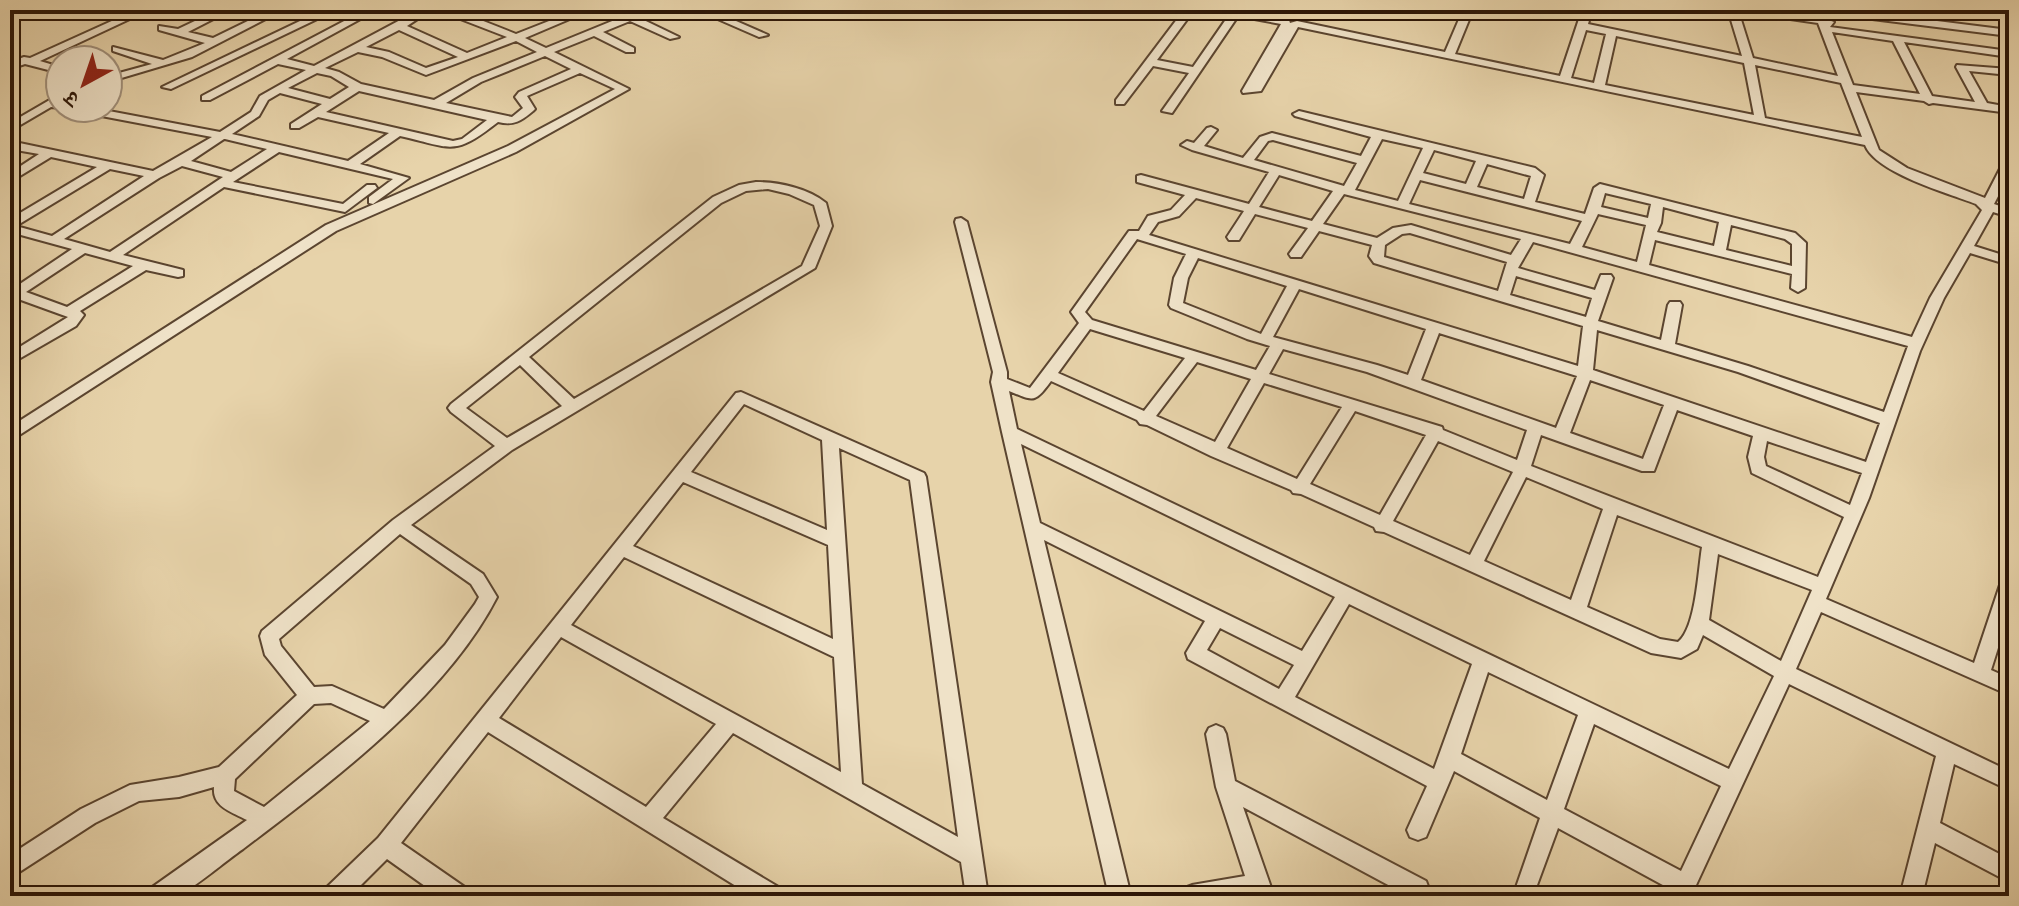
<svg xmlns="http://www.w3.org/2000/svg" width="2019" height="906" font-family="Alegreya,'Noto Serif Devanagari',serif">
<rect width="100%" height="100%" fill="#e7d3aa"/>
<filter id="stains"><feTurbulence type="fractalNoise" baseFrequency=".0025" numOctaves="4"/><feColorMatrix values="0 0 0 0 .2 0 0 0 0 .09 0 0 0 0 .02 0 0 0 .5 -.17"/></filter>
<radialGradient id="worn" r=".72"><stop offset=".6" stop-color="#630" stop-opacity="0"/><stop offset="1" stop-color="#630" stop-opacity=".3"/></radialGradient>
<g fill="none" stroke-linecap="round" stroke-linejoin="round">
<g stroke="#5b4530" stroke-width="4">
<path id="minor" d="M136 10H149L40 61 60 67V73L25 64 10 69V62L24 57 30 58Z
M218 10H231L188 32 213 38 270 10H283L192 57 108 82V76L152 64 113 51V47L163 60 205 43 159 30V26L178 29Z
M323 10H336L171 89 162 87Z
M365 10H377L287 59 314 66 419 10H431L407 26 467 53 507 37 437 10 463 13 516 34 577 10H591L525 38 546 48 622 17 610 10H623L679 37 670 39 630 21 603 32 634 48V52H626L594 36 554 52 629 89 516 152 336 231 10 441V427L326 225 508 146 615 89 580 73 527 96 535 109 533 111C521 121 514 126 498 122 453 157 453 148 400 136L360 164 409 178 373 204 369 203V197L393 179 279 152 233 182 343 204 367 185H375L377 188 345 212 224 187 123 255 183 270V276L178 277 146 270 80 311 84 315 76 326 10 364V353L68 317 10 296V287L14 288 72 249 10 232V219L97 167 51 157 10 182V173L39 154 10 149V141L153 171 212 137 75 111 69 108H93L220 132 251 112 260 96 306 70 278 64 210 100H202V96ZM399 30 458 57 426 68 389 52 366 47ZM516 41 537 52 473 78 434 100 361 84 339 72 325 68 358 52 382 57 426 75ZM545 56 571 69 519 92 515 97 523 108 512 117 446 103 481 82ZM317 73 331 76 349 87 330 99 288 88ZM359 91 487 120 462 139 453 141 326 112ZM280 93 322 104 291 124V128H299L318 117 389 133 348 161 232 134 259 116 268 100ZM224 139H225L267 149 231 172 191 161ZM182 166 223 177 110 252 64 239 159 178ZM110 169 144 176 52 236 16 226ZM85 253 133 266 67 307 26 292Z
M697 10H711L768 35 759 37Z
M1184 10H1194L1157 60 1193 67 1229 15 1214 10H1242L1289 20 1290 23 1297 21 1445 52 1463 10H1473L1455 54 1560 76 1582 10H1592L1588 24 1742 56 1728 10H1738L1753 58 1838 76 1818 23 1749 13 1744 10H1769L1816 17 1813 10H1849L2009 30V36L1824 13 1826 19 1834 22 1830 27 2009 51V57L1904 42 1932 96 1975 102 1956 67 1957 65 2009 69V75L1969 71 1987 103 2009 107V113L1933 103 1929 104 1924 101 1856 92 1879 150 1907 168 1985 198 2003 163 2009 159V175L1994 204 2009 209V217L1993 212 1974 246 2009 257V265L1970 253 1944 298 1920 351 1869 498 1826 599 1974 663 2000 585 2003 580 2009 578V613L1991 670 2009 678V695L1821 612 1796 669 2009 771V790L1954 764 1940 823 2009 859V882L1935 843 1922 896H1900L1936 756 1789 684 1691 896H1669L1672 890 1558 828 1533 896H1513L1540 818 1454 771 1426 837 1418 840 1410 837 1407 830 1427 786 1188 659 1186 653 1205 621 1044 540 1131 896H1109L1002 432 991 382 993 372 955 222 956 219 961 218 967 222 1007 372V379L1030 388 1079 323 1071 312 1129 231H1139L1148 216 1171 210 1185 195 1137 182V176L1141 175 1249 204 1269 172 1192 150 1181 145 1187 141 1194 143 1207 128 1211 127 1217 130 1204 146 1243 158 1260 137 1272 133 1361 156 1371 137 1295 116 1293 114 1299 111 1535 168 1544 175 1535 202 1585 214 1594 188 1600 184 1795 233 1806 243 1805 288 1798 292 1791 288 1792 274 1655 240 1649 265 1912 337 1930 298 1982 210 1976 204C1948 193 1876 173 1865 145L1298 27 1261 91 1243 93 1242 91 1281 24 1238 16 1172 113 1162 111 1189 73 1153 66 1124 104H1116V100ZM1586 30 1606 34 1594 83 1571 78ZM1832 32 1893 41 1920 94 1853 85ZM1616 36 1744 63 1754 115 1605 85ZM1755 65 1841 83 1862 137 1765 118ZM1382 139 1423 148 1398 201 1355 190ZM1273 140 1357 163 1344 186 1254 160 1268 141ZM1434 150 1476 161 1466 184 1423 173ZM1487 164 1531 176 1524 199 1477 187ZM1279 175 1333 191 1312 221 1259 207ZM1420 180 1582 221 1570 244 1409 204ZM1605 193 1651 204 1648 218 1601 207ZM1344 194 1521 239 1511 255 1411 225 1393 228 1377 238 1323 224ZM1196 198 1244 211 1227 237 1229 240H1239L1255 214 1308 228 1289 254 1291 257H1301L1319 231 1372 245 1369 256 1374 263 1583 326 1578 366 1149 235 1158 222 1179 216ZM1663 207 1719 222 1714 246 1657 232 1661 223ZM1598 214 1646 225 1637 262 1582 247ZM1731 225 1785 239 1792 244V266L1726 250ZM1410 233 1507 262 1498 291 1384 257 1385 245 1402 234ZM1137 239 1186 254 1174 278 1169 305 1171 308 1247 339 1270 346 1256 370 1092 320 1085 312ZM1533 242 1908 346 1884 412 1748 366 1675 344 1682 305 1680 302H1670L1668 305 1661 340 1598 321 1613 278 1611 275H1601L1595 290 1518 268ZM1198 258 1287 286 1261 334 1183 303 1188 278ZM1516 276 1592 298 1586 317 1510 295ZM1299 289 1426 329 1408 375 1377 365 1273 337ZM1090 329 1185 358 1144 411 1058 373ZM1597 330 1738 372 1880 423 1866 462 1593 370ZM1439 333 1577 376 1556 428 1421 380ZM1283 349 1367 372 1527 430 1517 460 1443 430 1442 427 1269 374ZM1197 362 1251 379 1215 442 1156 416ZM1590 380 1664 405 1643 459 1570 433ZM1051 381 1137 420 1140 424 1147 425 1211 456 1291 490 1293 493 1301 494 1374 527 1376 531 1384 532 1651 653 1681 658 1697 649 1703 635 1774 676 1729 769 1017 429 1009 391C1034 401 1034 404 1051 381ZM1264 383 1342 407 1297 479 1227 448ZM1677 410 1753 436 1748 457 1752 473 1844 517 1818 577 1531 466 1541 435 1642 471H1654ZM1355 411 1426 435 1380 515 1310 484ZM1438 441 1513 472 1470 555 1393 521ZM1767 441 1862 473 1850 505 1766 466 1764 457ZM1021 444 1335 597 1302 651 1040 523ZM1526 477 1603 509 1571 600 1484 561ZM1617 515 1702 547C1698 571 1696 628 1678 642L1660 639 1587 607ZM1718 554 1812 590 1781 661 1709 620ZM1349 604 1472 664 1434 769 1295 697ZM1220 628 1294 665 1279 689 1207 650ZM1488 672 1578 715 1547 800 1461 754ZM1594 724 1721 786 1681 871 1564 809Z
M1395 10H1405L1399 15 1395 14Z
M1658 10H1668L1665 18H1657Z
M1947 10 2009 14V20L1952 13Z
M60 94 61 108 51 107 10 131V123Z
M756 182C779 182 808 188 826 203L832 226 815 268 512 450 411 525 483 574 497 597C446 697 331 782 243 849 228 859 192 890 178 895 170 898 157 896 148 896L151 888 247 820C232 812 212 807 214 787L179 797 139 801 95 823 10 878V855L81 809 130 785 179 777 219 767 297 695 265 655 260 636 262 631 393 520 495 446 451 412 448 408 451 404 713 197 739 185ZM768 189 789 194 814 205 820 226 802 266 574 399 529 357 721 203 746 191ZM520 365 562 406 507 438 466 408ZM400 534 471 584 479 597 475 604 445 645 384 709 332 686 314 687 281 646 279 639ZM331 703 370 721 264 807 234 791 235 779 314 704Z
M741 392 924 473 926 477 988 896H966L961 862 733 733 663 818 780 888 783 896H752L488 732 401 843 466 888 469 896H439L387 859 350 896H323L326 888 378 838 736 393ZM744 404 822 440 827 530 691 472ZM839 448 910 480 958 837 862 784ZM683 482 828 545 833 639 633 546ZM624 557 834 657 841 772 571 625ZM561 637 716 724 646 807 499 718Z
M1216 725 1223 728 1226 734 1235 781 1426 881 1429 889 1426 896H1404L1405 894 1243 807 1274 896H1181L1184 888 1192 885 1245 876 1216 787 1206 734 1209 728Z"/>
</g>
<use href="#minor" fill="#efe2c8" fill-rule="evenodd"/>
</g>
<rect width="2019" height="906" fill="none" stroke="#e7d3aa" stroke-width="40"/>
<rect x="12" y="12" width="1995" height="882" fill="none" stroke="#2c1607" stroke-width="4"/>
<rect x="20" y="20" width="1979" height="866" fill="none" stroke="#2c1607" stroke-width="2"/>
<g transform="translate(84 84) rotate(220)"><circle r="38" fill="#efe2c8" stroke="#a1907b" stroke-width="2"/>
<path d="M0-6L14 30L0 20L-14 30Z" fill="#8f2418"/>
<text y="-12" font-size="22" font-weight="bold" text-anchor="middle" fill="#2c1607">उ</text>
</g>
<rect width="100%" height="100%" filter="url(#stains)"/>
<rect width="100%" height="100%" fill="url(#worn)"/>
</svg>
